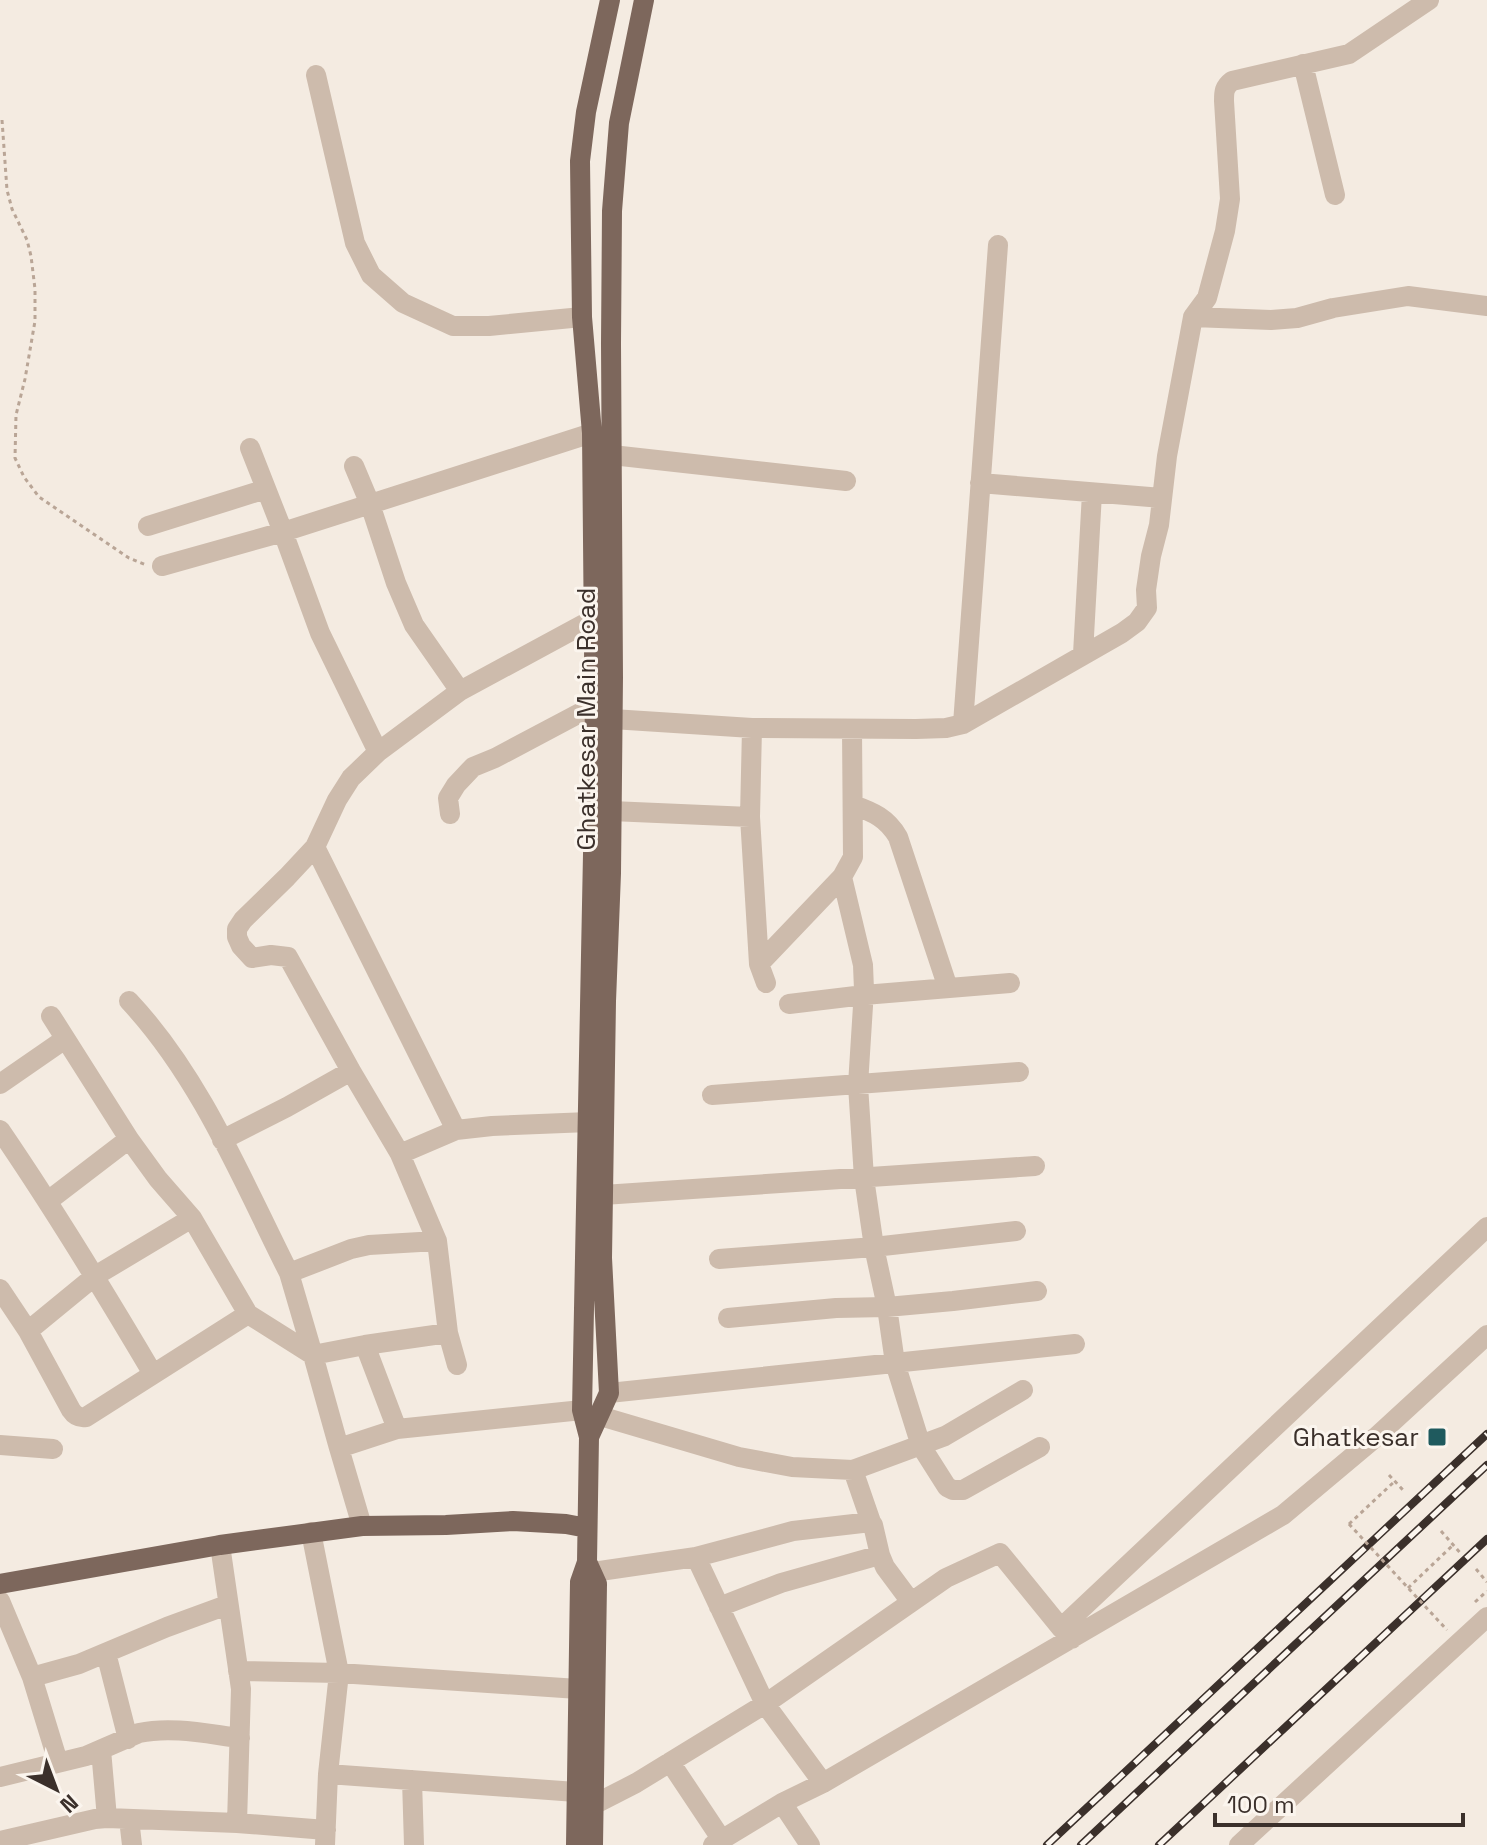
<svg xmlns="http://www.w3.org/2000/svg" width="1487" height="1845" font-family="'Space Grotesk',sans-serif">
<rect width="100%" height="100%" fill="#f4ebe1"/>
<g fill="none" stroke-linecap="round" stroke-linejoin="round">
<path stroke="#b9a596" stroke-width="3" stroke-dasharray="4 4" stroke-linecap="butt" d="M2 120 7 190 12 209 27 240 31 256 35 289V321L25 379 16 415 15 458 24 477 39 497 129 558 146 565
M1389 1475 1403 1490
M1349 1524 1395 1481
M1441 1531 1462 1555
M1476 1569 1487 1582
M1408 1588 1453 1545
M1475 1602 1487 1591"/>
<path stroke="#cdbbac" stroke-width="20" d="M1303 64 1335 195
M316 75 355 243 371 275 403 303 453 326H489L582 317
M1193 317 1207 298 1225 231 1230 199 1224 101C1224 92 1224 87 1232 81L1349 54 1429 0
M250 448 283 532 592 433
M612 455 846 481
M354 466 370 504 396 583 414 625 460 691
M980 483 1162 498
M148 526 266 489
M162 566 283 532 320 633 378 752
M1083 654 1092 493
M612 719 752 728 916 729 946 728 963 724 1122 633 1137 622 1147 608 1146 590 1151 556 1159 525 1167 456 1193 317 1271 320 1297 318 1333 308 1408 296 1487 306
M963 724 998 245
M752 728 750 817 759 964 766 983
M852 729 853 857 842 877 863 965 864 990 858 1085 864 1178 874 1247 887 1307 895 1363 921 1446 947 1487 953 1490H963L1040 1447
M853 805C873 812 887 818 898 837L948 988
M611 811 750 817
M450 814 448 798 456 785 473 767 495 758 595 705
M315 847 456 1130
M759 964 842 877
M129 1001C201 1078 242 1180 289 1273
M789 1004 864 995 1010 983
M51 1016 129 1139 158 1179 192 1218 248 1314 313 1355 289 1273 351 1249 369 1245 437 1241
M351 1071 288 957 271 955 252 958 241 946 237 937V929L243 920 287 877 315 847 337 800 351 778 378 752 460 691 595 618
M0 1084 65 1039
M712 1095 1019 1072
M0 1130C54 1209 104 1291 153 1374
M222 1140 287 1107 351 1071 400 1154
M603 1195 1035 1166
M48 1201 129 1139
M719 1259 874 1247 1016 1231
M0 1289 28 1331 71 1410C75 1416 79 1418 86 1417L248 1314
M728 1318 836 1308 887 1307 953 1301 1037 1291
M28 1331 95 1276 192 1218
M365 1345 448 1333
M457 1365 448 1333 437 1241 400 1154 456 1130 492 1126 589 1122
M609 1393 1075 1344
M600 1416 739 1457 792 1467 853 1470 945 1436 1023 1390
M0 1445 53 1449
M339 1448 313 1355 365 1345 397 1429
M853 1470 871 1522
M362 1526 339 1448 397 1429 582 1410
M311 1532 339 1673 328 1774
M220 1545 241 1689 237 1823
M696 1557 765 1704 823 1783
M593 1572 696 1557 793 1531 871 1522 873 1525 880 1555 885 1567 911 1602
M0 1601 32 1677 58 1762
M719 1607 781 1583 880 1555
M1061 1628 1487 1227
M106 1653 128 1739
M238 1671 339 1673 578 1689
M32 1677 79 1664 167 1627 227 1605
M101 1750 107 1818
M670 1762 722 1840
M0 1777 86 1756 139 1733C172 1726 207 1734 240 1738
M412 1780 414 1845
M782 1803 810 1845
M593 1805 636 1783 765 1704 946 1578 1000 1553 1061 1628 1072 1639
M129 1819 132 1845
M0 1841 95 1819 107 1818 237 1823 326 1830
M325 1845 328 1774 576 1792
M713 1845 782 1803 823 1783 1283 1515 1376 1437 1487 1335
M1239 1845 1487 1617"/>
<path stroke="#7d675c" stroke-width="20" d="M589 1437 609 1393 602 1258 606 1001 611 873 613 677 611 344 612 211 619 123 644 0
M587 1562 597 1584 593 1845
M0 1584 220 1545 362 1526 446 1525 513 1521 566 1524 587 1528
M576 1845 580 1582 587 1562 589 1437 582 1410 595 753 592 433 582 317 580 161 586 112 610 0"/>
<g stroke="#3b302b" stroke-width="8">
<path id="rail" d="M1047 1845 1487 1434
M1081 1845 1487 1465
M1159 1845 1487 1539"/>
</g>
<use href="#rail" stroke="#fbf5ee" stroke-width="5" stroke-dasharray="15" stroke-linecap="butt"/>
<path stroke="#b9a596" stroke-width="3" stroke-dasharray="4 4" stroke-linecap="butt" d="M1349 1524 1447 1630"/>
</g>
<rect fill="#1f5a5e" stroke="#fbf5ee" stroke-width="3" x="1427" y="1427" width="20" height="20" rx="4"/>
<g text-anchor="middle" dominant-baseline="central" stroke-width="6" stroke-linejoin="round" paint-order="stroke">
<g font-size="26" fill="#3b302b" stroke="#fbf5ee">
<text transform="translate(586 719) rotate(-90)">Ghatkesar Main Road</text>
</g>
<g font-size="26" fill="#3b302b" stroke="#fbf5ee" text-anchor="end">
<text x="1419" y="1437">Ghatkesar</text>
</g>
</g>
<g transform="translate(56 1789) rotate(138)" stroke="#fbf5ee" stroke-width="6" paint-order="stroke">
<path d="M0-6L14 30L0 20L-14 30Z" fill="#3b302b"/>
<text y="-12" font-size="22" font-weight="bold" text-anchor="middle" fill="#3b302b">N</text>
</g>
<path d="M1215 1813v12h248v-12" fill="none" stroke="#3b302b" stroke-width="4"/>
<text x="1227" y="1813" font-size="24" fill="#3b302b" stroke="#fbf5ee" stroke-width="6" paint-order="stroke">100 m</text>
</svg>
